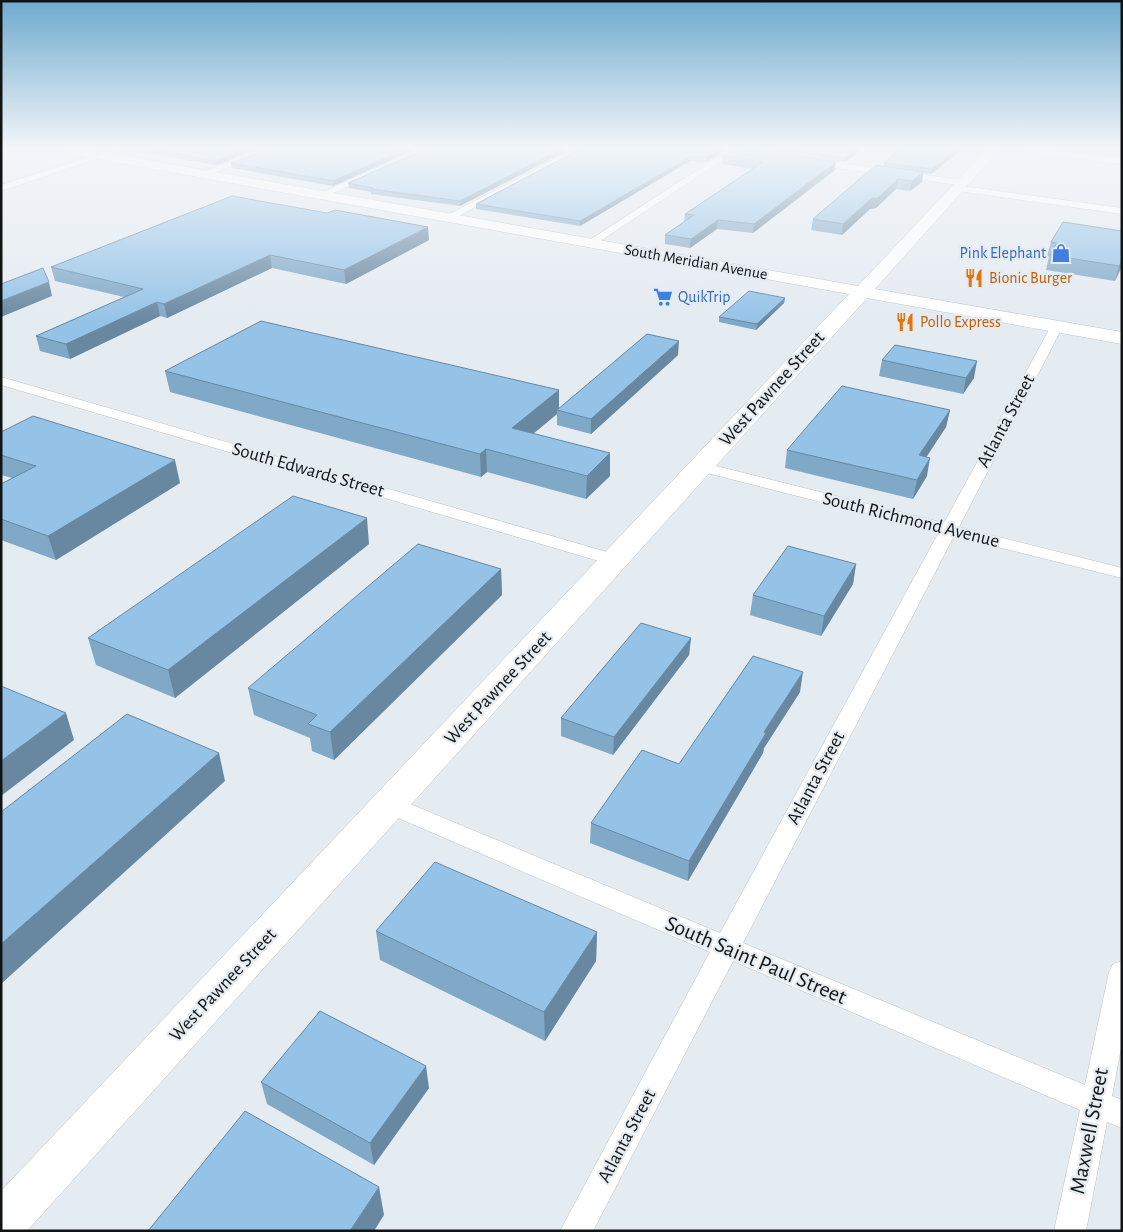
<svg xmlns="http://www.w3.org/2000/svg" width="1123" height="1232" font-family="'Alegreya Sans',sans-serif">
<rect width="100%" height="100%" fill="#e4ebf1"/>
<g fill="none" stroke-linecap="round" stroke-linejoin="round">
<g stroke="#bcc3c9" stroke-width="1">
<path id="minor" d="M114 149H127L1 191V185Z
M264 149H276L206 176 198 174Z
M574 149H585L451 220 442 218Z
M730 149H740L594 245 590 246 585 243Z
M1020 149H1046L1122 158V164L1024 152Z
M811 159 962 180 967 183 962 186 1122 208V214L958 191 953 188 958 185 808 164 807 162Z
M369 171 377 173 325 197 317 195Z
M1057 322 1063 326 959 527 1122 568V578L954 536 743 943 1085 1085 1109 972 1113 964 1122 961V1043L1112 1096 1122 1100V1128L1107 1122 1086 1231H1054L1080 1110 733 961 593 1231H560L710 952 382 811 379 805 382 799 390 797 398 799 720 933 939 532 695 470 692 467 700 462 944 523 1051 326Z
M1 377 621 556 624 560 621 564H609L1 385Z"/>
</g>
<g stroke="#bcc3c9" stroke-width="1">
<path id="secondary" d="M58 149H86L858 286 987 149H1000L875 289 1122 332V344L867 298 27 1231H1V1191L849 294 64 153Z"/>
</g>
<use href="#minor" fill="#fff" fill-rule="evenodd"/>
<use href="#secondary" fill="#fff" fill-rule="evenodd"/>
</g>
<path fill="#80a8c7" d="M128 149H259L216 165 128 150Z
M268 149H416L333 186 232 168 231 163Z
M426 149H570L460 206 371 194V192L349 188 348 183Z
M580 149H726L706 162 690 161 580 226 476 209V204Z
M742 149H862L845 162Z
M900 149H960V151L931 174 923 173 922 182 910 191 896 189 876 208 870 209 842 235 811 230 813 219 884 166V163Z
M722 156 835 170 753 233 717 229 690 248 665 244V235L684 222 685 214 753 169 722 164Z
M1122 231V266L1115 281 1046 270 1049 257 1047 256 1051 242Z
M429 240 346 284 272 268 167 318 160 316 70 359 40 351 36 336 124 297 55 281 51 267Z
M785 298 784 303 756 330 719 322V317Z
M678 355 591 434 557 425V414L533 434 610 453V476L586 499 487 472 481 477 170 392 165 371 559 390V408Z
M882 360 974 378 963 394 879 376Z
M950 410 946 427 926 457 927 476 913 499 785 468 787 450Z
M1 432 180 483 56 560 1 540V484L12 478 1 475Z
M369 544 175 698 96 665 88 638Z
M856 564 853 584 821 636 750 615 753 595Z
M501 569 502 595 334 760 312 751 310 738 254 715 248 688Z
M691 638 689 655 613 755 561 736V718Z
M800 692 764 748 763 753 688 881 590 843 591 823 679 764Z
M376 931 597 932 596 961 545 1041 380 960Z
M261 1082 429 1088 374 1165 267 1104Z"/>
<path fill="#6888a2" d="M245 149H259L216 165 215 161Z
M405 149H416L333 186V181Z
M561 149H570L460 206V201Z
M719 149H726L706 162 707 157Z
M857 149H862L845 162V158Z
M957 149H960V151L931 174 932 169Z
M690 157V161L580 226V221Z
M836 162 835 170 753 233 754 224Z
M923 172 922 182 910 191 912 181Z
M898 179 896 189 876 208 870 209 842 235 843 224 872 198Z
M718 220 717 229 690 248 691 239Z
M428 227 429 240 346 284 344 270Z
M270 255 272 268 167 318 164 304Z
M1122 261V266L1115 281 1119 266Z
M49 282 52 296 1 317V301Z
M785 298 784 303 756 330 757 324Z
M157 302 160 316 70 359 66 344Z
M679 341 678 355 591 434V419Z
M977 361 974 378 963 394 966 378Z
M559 390V410H557V414L512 451V428Z
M950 410 946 427 916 473 919 455Z
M486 449 487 472 481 477 480 454Z
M610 453V476L586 499 587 476Z
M930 458 927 476 913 499 917 480Z
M175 460 180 483 56 560 48 536Z
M367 518 369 544 175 698 168 670Z
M856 564 853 584 821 636 824 616Z
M501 569 502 595 334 760 330 732Z
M691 638 689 655 613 755 614 737Z
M803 672 800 692 764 748 763 753 688 881 689 861 764 732Z
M66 713 74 740 1 796V761Z
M219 753 225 781 1 984V944Z
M597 932 596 961 545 1041 544 1012Z
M426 1066 429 1088 374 1165 370 1143Z
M379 1187 384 1215 374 1231H350Z"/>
<path fill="#95c3e7" stroke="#6888a2" d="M149 149H245L215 161Z
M268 149H405L333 181 231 163Z
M426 149H561L460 201 371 189 373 188 348 183Z
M580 149H719L707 157H690L580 221 476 204Z
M734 149H742L836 162 754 224 718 220 691 239 665 235 694 215 685 214 763 162 722 156Z
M779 149H857L845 158Z
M900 149H957L932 169 884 163Z
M876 165 923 172 912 181 898 179 878 198H872L843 224 813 219Z
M232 196 327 213 335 210 428 227 344 270 270 255 164 304 157 302 66 344 36 336 143 289 51 267Z
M1063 222 1122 231V261L1119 266 1050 255 1057 243 1051 242Z
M43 268 49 282 1 301V284Z
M749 291 785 298 757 324 719 317Z
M261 321 559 390 512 428 610 453 587 476 486 449 480 454 165 371Z
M647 334 679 341 591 419 557 410Z
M895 345 977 361 966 378 882 360Z
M842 386 950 410 919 455 930 458 917 480 787 450Z
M33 416 175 460 48 536 1 519V484L36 466 1 455V432Z
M293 496 367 518 168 670 88 638Z
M418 544 501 569 330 732 308 724 317 715 248 688Z
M788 546 856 564 824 616 753 595Z
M641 623 691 638 614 737 561 718Z
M753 656 803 672 764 732 766 733 689 861 591 823 642 750 679 764Z
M1 686 66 713 1 761Z
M127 714 219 753 1 944V812Z
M435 862 597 932 544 1012 376 931Z
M320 1011 426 1066 370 1143 261 1082Z
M245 1111 379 1187 350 1231H148Z"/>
<linearGradient id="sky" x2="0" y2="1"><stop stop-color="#6eaace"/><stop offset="0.46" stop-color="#f3f6f9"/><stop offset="1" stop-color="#f3f6f9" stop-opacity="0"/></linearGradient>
<rect width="1123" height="322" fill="url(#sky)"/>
<defs>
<g id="shop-bare" transform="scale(1.5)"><path d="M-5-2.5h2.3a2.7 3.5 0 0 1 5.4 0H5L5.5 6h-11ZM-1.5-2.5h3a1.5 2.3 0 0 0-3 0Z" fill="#3f7fe0" stroke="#e4ebf1" stroke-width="2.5" paint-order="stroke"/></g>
<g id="restaurant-bare" transform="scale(1.5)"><path d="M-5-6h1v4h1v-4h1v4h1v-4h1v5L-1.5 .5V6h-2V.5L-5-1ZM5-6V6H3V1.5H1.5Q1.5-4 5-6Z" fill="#e8710a" stroke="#e4ebf1" stroke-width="2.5" paint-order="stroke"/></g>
<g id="supermarket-bare" transform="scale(1.5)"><path d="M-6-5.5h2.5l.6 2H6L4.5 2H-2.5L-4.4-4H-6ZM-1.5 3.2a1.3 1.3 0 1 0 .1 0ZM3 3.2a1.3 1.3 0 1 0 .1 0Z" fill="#3f7fe0" stroke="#e4ebf1" stroke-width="2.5" paint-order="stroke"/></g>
</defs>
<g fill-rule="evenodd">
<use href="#shop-bare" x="1061" y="253"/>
<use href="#restaurant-bare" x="974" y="278"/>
<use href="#supermarket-bare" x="663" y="297"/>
<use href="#restaurant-bare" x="905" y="322"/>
</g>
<g text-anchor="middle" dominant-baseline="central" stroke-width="4.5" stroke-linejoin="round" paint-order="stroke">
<g font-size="16" fill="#366cbe" stroke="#e4ebf1" text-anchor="end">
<text x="1046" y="253">Pink Elephant</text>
<text x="678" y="297" text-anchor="start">QuikTrip</text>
</g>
<g font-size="16" fill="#111415" stroke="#e4ebf1">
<text transform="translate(696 262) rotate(10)">South Meridian Avenue</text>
</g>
<g font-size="16" fill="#c56008" stroke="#e4ebf1" text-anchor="start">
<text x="989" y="278">Bionic Burger</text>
<text x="920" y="322">Pollo Express</text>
</g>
<g font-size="19" fill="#111415" stroke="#e4ebf1">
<text transform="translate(772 389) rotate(-48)">West Pawnee Street</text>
<text transform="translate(1006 421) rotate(-62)">Atlanta Street</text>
<text transform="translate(308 470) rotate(16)">South Edwards Street</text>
<text transform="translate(911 520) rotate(14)">South Richmond Avenue</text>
<text transform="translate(498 688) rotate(-47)">West Pawnee Street</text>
<text transform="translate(816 778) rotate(-62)">Atlanta Street</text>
<text transform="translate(223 985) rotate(-47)">West Pawnee Street</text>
<text transform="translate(627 1136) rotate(-62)">Atlanta Street</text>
</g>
<g font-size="22" fill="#111415" stroke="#e4ebf1">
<text transform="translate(756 960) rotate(23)">South Saint Paul Street</text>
<text transform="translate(1089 1131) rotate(-79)">Maxwell Street</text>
</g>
</g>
<rect width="1123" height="1232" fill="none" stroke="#111415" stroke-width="5"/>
</svg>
